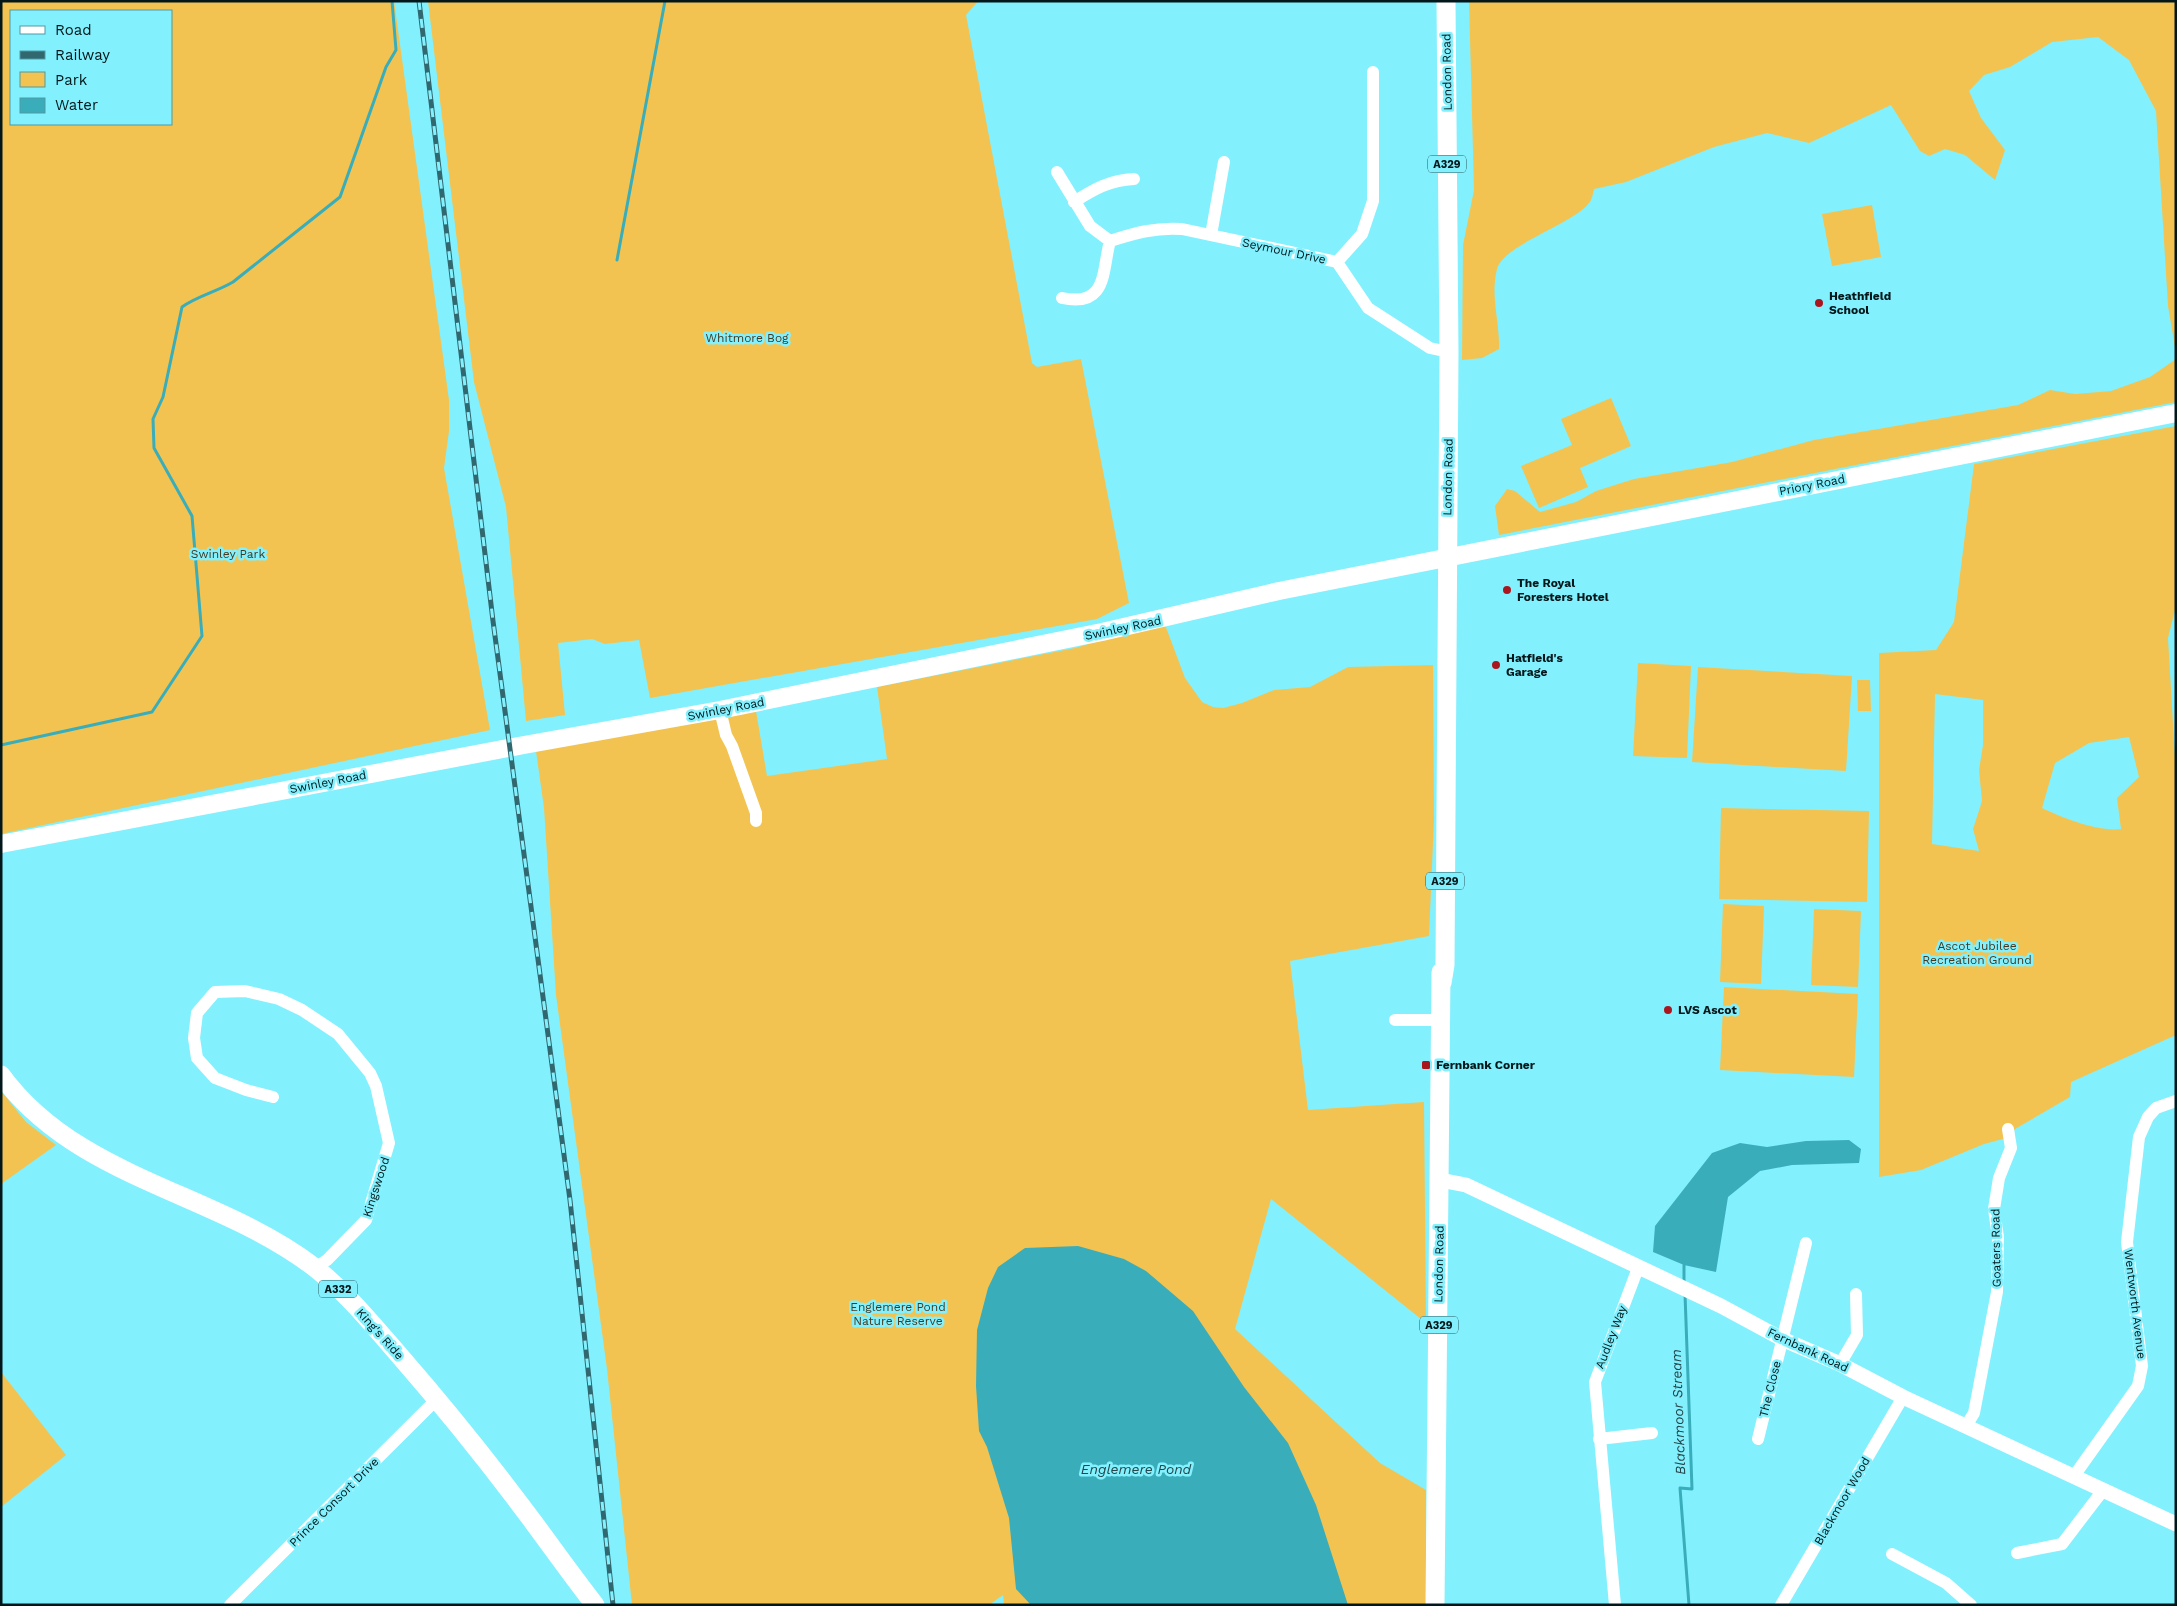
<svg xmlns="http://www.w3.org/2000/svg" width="2177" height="1606" font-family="'Work Sans',sans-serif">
<rect width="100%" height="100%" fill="#83f0fe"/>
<path fill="#f2c351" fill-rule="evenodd" d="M1 1H394L449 400V431L444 468 490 730 1 834ZM11 11H171V124H11Z
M428 1H978L966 15 1032 363 1037 367 1081 359 1129 603 1097 619 650 698 639 640 605 644 592 639 558 643 565 715 526 721 506 507 474 382Z
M1469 1H2176V353L2168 306 2156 111 2129 60 2098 37 2052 42 2010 67 1984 75 1969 91 1981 118 2005 150 1995 180 1965 155 1945 149 1929 156 1920 151 1891 105 1809 143 1767 133 1714 147 1626 182 1594 189C1593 193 1592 200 1589 203 1573 224 1503 245 1497 269 1490 296 1500 322 1499 349L1482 358 1462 360 1463 245 1474 190Z
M1872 205 1881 257 1832 266 1822 214Z
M2176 359V402L1499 535 1495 506 1507 489 1515 491 1540 512 1576 502 1596 491 1634 479 1732 462 1814 440 2018 405 2050 390 2075 394 2111 391 2150 377Z
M1611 398 1631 446 1580 468 1588 487 1539 508 1521 466 1572 445 1561 419Z
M2176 426V606L2168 638 2176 775V1035L2071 1082 2070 1097 2015 1129 2010 1137 1984 1144 1921 1170 1879 1177V653L1936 650 1954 622 1974 464ZM1935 694 1983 700V745L1979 770 1982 801 1973 829 1979 851 1932 844ZM2129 737 2139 777 2117 798 2121 829C2098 832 2063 818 2042 808L2055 763 2089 743Z
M1164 622 1185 678 1202 702 1213 707 1223 708 1242 703 1274 690 1310 687 1348 667 1433 665 1434 819 1429 936 1290 961 1308 1110 1424 1102 1426 1323 1271 1199 1235 1329 1380 1463 1426 1490V1605H1004L1003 1595 989 1605H632L607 1369 556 995 544 808 536 751C609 736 683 727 756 711L767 776 887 759 877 687 1075 648Z
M1638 663 1691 666 1687 758 1633 756Z
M1698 667 1852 676 1846 771 1692 762Z
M1857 680H1870L1871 711H1858Z
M1721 808 1869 811 1867 902 1719 899Z
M1723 904 1764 906 1761 984 1720 982Z
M1814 909 1861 911 1858 987 1811 985Z
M1724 987 1858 994 1854 1077 1720 1070Z
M1 1091 26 1122 56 1145 1 1184Z
M1 1372 66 1455 1 1507Z"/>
<path fill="#3aadba" d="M1849 1140 1861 1149 1859 1163 1792 1165 1760 1171 1728 1197 1716 1272 1684 1265 1653 1252 1655 1226 1712 1153 1740 1143 1767 1147 1806 1141Z
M1078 1246 1124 1259 1146 1271 1193 1311 1244 1387 1288 1443 1316 1505 1348 1605H1031L1016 1589 1009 1518 987 1447 979 1431 976 1386 977 1330 988 1288 998 1267 1025 1248Z"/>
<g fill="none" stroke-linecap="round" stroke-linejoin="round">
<path stroke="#3aadba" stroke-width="3" d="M617 260 665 1
M1 745 152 712 202 636 192 516 154 448 153 419 163 397 182 307C197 296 216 292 233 282L340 197 386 67 396 50 392 1
M1684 1265V1282
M1685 1294 1692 1489 1680 1488 1689 1605"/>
<path stroke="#fff" stroke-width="12" d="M1057 172 1090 226 1110 241
M1074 202C1094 189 1110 180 1134 179
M1211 235 1224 162
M1110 241C1135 233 1156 227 1182 229L1337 262 1368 308 1430 348 1449 352
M1337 262 1362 234 1373 201V72
M1062 298C1108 308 1102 270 1110 241
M720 710 726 735 732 746 756 813V821
M1395 1020H1441
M273 1097 246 1090 215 1078 197 1058 194 1038 197 1013 215 992 245 991 279 999 302 1010 338 1034 370 1073 376 1086 389 1143 366 1220 327 1260 315 1268
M1840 1364 1857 1335 1856 1294
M1966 1426 1974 1413 1997 1292 1998 1237 1994 1209 1999 1178 2011 1148 2008 1129
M1599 1439 1652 1433
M1758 1439 1806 1243
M2074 1476 2138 1386 2142 1366 2127 1242 2139 1137 2148 1117 2156 1108 2176 1101
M2017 1553 2062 1544 2104 1489
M1892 1554 1946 1583 1971 1605
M230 1605 437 1399
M1615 1605 1595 1382 1638 1268
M1781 1605 1903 1397"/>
<path stroke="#fff" stroke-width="15" d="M1440 1180 1466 1185 1721 1306 1782 1339 1840 1364 1903 1397 2176 1524"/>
<path stroke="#fff" stroke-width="18" d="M1 844 524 745 720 710 1102 632 1279 591 2176 413"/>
<path stroke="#fff" stroke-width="19" d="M1442 983 1445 965 1449 352 1446 1
M1 1075C77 1179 216 1192 314 1267 346 1292 372 1324 399 1355 446 1409 491 1465 534 1523 554 1550 574 1578 595 1605
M1435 1605 1441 972"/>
<g stroke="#31676e" stroke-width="5">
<path id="rail" d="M419 1 493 621 570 1200 613 1605"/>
</g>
<use href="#rail" stroke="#83f0fe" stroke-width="3" stroke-dasharray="9" stroke-linecap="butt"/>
</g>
<g fill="#aa161d" stroke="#83f0fe" stroke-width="2">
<circle cx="1819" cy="303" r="5"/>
<circle cx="1507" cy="590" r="5"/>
<circle cx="1496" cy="665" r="5"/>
<circle cx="1668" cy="1010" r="5"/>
<rect x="1421" y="1060" width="10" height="10" rx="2.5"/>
</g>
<g text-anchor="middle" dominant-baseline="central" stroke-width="5" stroke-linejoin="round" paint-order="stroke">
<g fill="#83f0fe" stroke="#28585e" stroke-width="1">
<rect x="1428" y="155.5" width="38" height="17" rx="4"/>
<rect x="1426" y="872.5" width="38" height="17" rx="4"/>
<rect x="319" y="1280.5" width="38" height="17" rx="4"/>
<rect x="1420" y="1316.5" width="38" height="17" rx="4"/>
</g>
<g font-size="11" font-weight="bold" fill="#01171a">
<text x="1447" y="164">A329</text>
<text x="1445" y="881">A329</text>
<text x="338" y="1289">A332</text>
<text x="1439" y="1325">A329</text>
</g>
<g font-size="12" fill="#01171a" stroke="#83f0fe">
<text transform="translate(1447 72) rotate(-91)">London Road</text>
<text transform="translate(1284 251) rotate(12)">Seymour Drive</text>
<text transform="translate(1448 477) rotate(-89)">London Road</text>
<text transform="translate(1812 485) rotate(-11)">Priory Road</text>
<text transform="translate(1123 628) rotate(-12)">Swinley Road</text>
<text transform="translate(726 709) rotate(-11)">Swinley Road</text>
<text transform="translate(328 782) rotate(-11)">Swinley Road</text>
<text transform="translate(376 1187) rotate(-72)">Kingswood</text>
<text transform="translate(1996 1248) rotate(-91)">Goaters Road</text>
<text transform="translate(1439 1264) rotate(-89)">London Road</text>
<text transform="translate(2135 1304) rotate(83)">Wentworth Avenue</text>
<text transform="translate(380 1334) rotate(48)">King's Ride</text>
<text transform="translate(1611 1337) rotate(-69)">Audley Way</text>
<text transform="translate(1808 1350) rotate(25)">Fernbank Road</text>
<text transform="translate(1770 1389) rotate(-76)">The Close</text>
<text transform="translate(1842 1501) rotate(-60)">Blackmoor Wood</text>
<text transform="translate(334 1502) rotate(-45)">Prince Consort Drive</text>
</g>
<g font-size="12" font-weight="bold" fill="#01171a" stroke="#83f0fe" text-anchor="start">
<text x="1829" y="296">Heathfield<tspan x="1829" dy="14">School</tspan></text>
<text x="1517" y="583">The Royal<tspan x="1517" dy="14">Foresters Hotel</tspan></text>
<text x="1506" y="658">Hatfield's<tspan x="1506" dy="14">Garage</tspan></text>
<text x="1678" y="1010">LVS Ascot</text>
<text x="1436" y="1065">Fernbank Corner</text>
</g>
<g font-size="12" fill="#443a22" stroke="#83f0fe">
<text x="747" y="338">Whitmore Bog</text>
<text x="228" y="554">Swinley Park</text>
<text x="1977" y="946">Ascot Jubilee<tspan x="1977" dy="14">Recreation Ground</tspan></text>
<text x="898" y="1307">Englemere Pond<tspan x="898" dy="14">Nature Reserve</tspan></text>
</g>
<g font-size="14" font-style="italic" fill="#24464a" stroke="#83f0fe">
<text transform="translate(1678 1412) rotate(-92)">Blackmoor Stream</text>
<text x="1136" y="1469">Englemere Pond</text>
</g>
</g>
<rect width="2177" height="1606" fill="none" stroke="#01171a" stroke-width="5"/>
<rect x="10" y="10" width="162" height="115" fill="#83f0fe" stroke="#4f99a3"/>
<rect x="20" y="26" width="25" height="8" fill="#ffffff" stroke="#4f99a3"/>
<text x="55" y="35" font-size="15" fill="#01171a">Road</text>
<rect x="20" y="51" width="25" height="8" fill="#31676e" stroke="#4f99a3"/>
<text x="55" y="60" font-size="15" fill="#01171a">Railway</text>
<rect x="20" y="72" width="25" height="15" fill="#f2c351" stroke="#4f99a3"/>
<text x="55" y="85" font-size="15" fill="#01171a">Park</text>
<rect x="20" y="98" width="25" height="15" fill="#3aadba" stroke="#4f99a3"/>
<text x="55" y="110" font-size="15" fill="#01171a">Water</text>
</svg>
